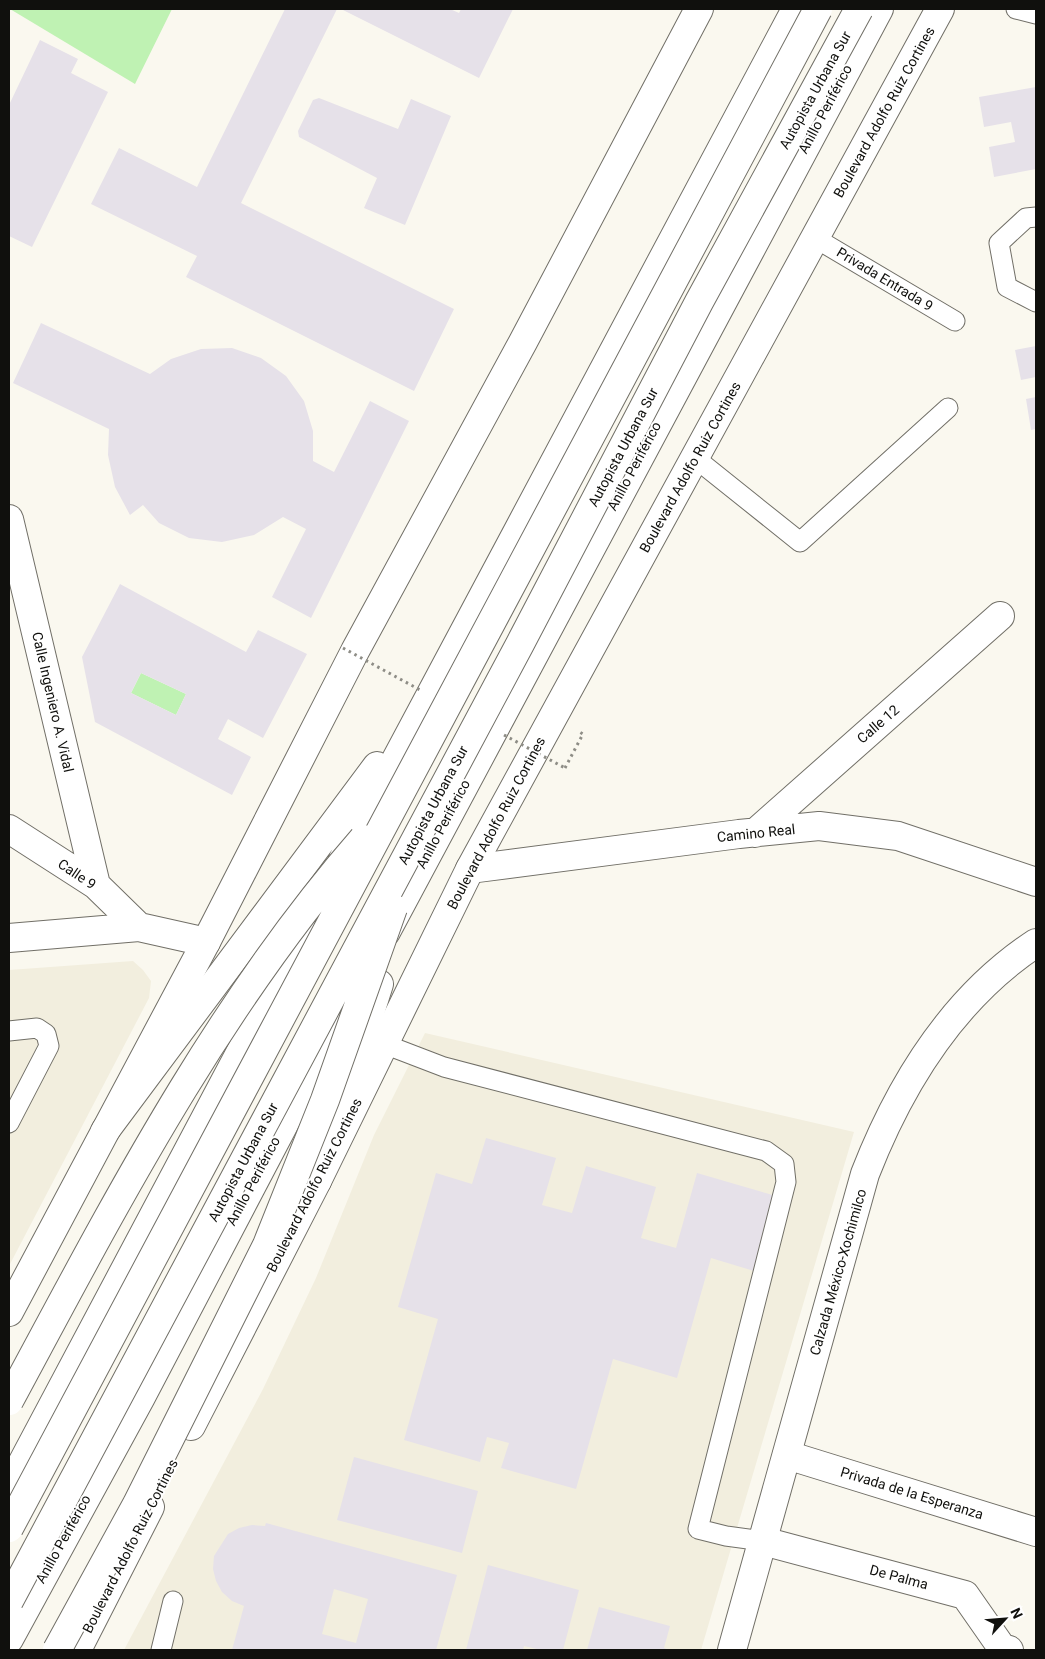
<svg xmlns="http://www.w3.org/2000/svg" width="1045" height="1659" font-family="Roboto,sans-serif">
<rect width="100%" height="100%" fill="#faf8ef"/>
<path fill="#f2eede" d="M133 961 143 970 151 981 149 998 9 1266V970Z
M425 1033 854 1132 701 1650H124L263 1389 316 1278 374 1135Z"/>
<path fill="#bff2b3" d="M10 9H172L135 84Z
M141 673 186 694 176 715 131 693Z"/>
<path fill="#e6e1e9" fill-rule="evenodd" d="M285 9H337L241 203 454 309 414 391 186 277 197 256 91 204 119 148 197 187Z
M341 9H450L459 13 461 9H513L479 78Z
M40 40 78 59 71 73 108 92 32 247 9 236V105Z
M1036 87V169L994 177 989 147 1015 142 1011 122 984 127 979 97Z
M319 98 398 129 411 99 451 116 405 225 364 208 377 178 299 137 298 131 313 100Z
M41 323 150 374 171 359 201 349 232 348 261 358 286 376 304 401 313 431V461L334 472 370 401 409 421 311 618 272 597 306 529 283 517 254 535 222 542 189 538 159 523 143 505 130 515 115 487 108 455 109 429 13 383Z
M1036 346V377L1021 380 1015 350Z
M1036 397V429L1031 430 1026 399Z
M120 584 246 652 258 630 307 654 263 738 228 719 218 739 251 757 232 795 95 722 82 657ZM141 673 186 694 176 715 131 693Z
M486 1138 556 1158 542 1205 572 1213 586 1166 656 1187 641 1238 676 1248 697 1173 776 1196 754 1271 711 1258 677 1378 613 1359 576 1489 501 1468 509 1443 487 1437 480 1462 404 1440 438 1319 398 1307 436 1173 472 1184Z
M354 1457 478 1491 462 1553 337 1520Z
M266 1523 457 1575 436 1650H232L244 1606 232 1601 222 1592 216 1581 213 1569 214 1556 228 1534 239 1528 252 1525 265 1526ZM334 1589 368 1599 356 1643 322 1634Z
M488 1565 579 1590 563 1650H541L524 1646 523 1650H466Z
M599 1607 670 1626 664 1648 670 1650H587Z"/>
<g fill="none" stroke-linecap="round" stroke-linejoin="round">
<g stroke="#716f67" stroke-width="21">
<path id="service" d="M1016 9 1036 14
M1036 217 1026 218 999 243 1007 287 1036 302
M815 238 955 321
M695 458 800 542 948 408
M9 1031 37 1028 46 1034 49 1046 9 1123
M384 1044 444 1067 766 1151 784 1164 786 1182 698 1529 726 1536 763 1541
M161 1650 173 1601"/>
</g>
<g stroke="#716f67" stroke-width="30">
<path id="minor" d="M9 519 96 885
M9 829 96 885 139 927
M755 833 1000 616
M470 869 739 834 819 826 898 836 1036 882
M9 938 139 927 206 942
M787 1455 1036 1532
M763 1541 965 1595 1002 1648 1009 1650"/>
</g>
<g stroke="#716f67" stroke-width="30">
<path id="secondary" d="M9 1312 206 942 355 651 523 342 699 9
M191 1426 317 1181 470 869 940 9
M77 1650 150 1507
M732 1650 865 1174C900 1084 954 997 1036 943"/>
</g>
<g stroke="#716f67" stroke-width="30">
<path id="motorway" d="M343 859 796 9
M386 932 879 9
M105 1131 377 766
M317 1181 379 984
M9 1488 317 908
M9 1639 141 1397 357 985"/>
</g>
<path stroke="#8e8d86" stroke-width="3" stroke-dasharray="2.5 4" stroke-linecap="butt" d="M565 768 583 734 578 731"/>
<use href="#service" stroke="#fff" stroke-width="19"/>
<use href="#minor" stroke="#fff" stroke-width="28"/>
<use href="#secondary" stroke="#fff" stroke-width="28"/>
<use href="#motorway" stroke="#fff" stroke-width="28"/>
<g stroke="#716f67" stroke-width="30" stroke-linecap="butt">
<path id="motorway-bridge" d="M9 1401C114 1206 216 1007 363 839
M9 1528 818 9
M9 1601 520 644 699 302 859 9
M57 1650 137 1504 267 1245 325 1100 393 908"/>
</g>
<path stroke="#8e8d86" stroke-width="3" stroke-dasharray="2.5 4" stroke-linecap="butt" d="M343 648 422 691
M504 735 565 768"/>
<use href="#motorway-bridge" stroke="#fff" stroke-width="28"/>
</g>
<g text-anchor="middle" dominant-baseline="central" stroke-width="4" stroke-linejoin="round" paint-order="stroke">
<g font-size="14" fill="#10100d" stroke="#fff">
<text transform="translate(815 90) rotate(-61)">Autopista Urbana Sur</text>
<text transform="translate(825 109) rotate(-62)">Anillo Periférico</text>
<text transform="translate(884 112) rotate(-61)">Boulevard Adolfo Ruiz Cortines</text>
<text transform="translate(885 279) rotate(31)">Privada Entrada 9</text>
<text transform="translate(623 447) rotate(-62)">Autopista Urbana Sur</text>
<text transform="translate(634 466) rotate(-62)">Anillo Periférico</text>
<text transform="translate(690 467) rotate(-61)">Boulevard Adolfo Ruiz Cortines</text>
<text transform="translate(53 702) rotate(77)">Calle Ingeniero A. Vidal</text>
<text transform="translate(878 724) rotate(-41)">Calle 12</text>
<text transform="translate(433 805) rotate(-62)">Autopista Urbana Sur</text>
<text transform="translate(496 823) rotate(-62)">Boulevard Adolfo Ruiz Cortines</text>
<text transform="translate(443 824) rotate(-62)">Anillo Periférico</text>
<text transform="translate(756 833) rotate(-6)">Camino Real</text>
<text transform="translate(77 874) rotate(34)">Calle 9</text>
<text transform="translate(243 1162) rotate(-62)">Autopista Urbana Sur</text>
<text transform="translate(253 1181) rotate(-62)">Anillo Periférico</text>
<text transform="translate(314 1185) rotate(-63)">Boulevard Adolfo Ruiz Cortines</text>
<text transform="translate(838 1272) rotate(-74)">Calzada México-Xochimilco</text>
<text transform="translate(912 1493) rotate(17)">Privada de la Esperanza</text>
<text transform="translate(63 1539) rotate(-61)">Anillo Periférico</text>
<text transform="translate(130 1546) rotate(-63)">Boulevard Adolfo Ruiz Cortines</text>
<text transform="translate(899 1577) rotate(15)">De Palma</text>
</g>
</g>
<rect width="1045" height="1659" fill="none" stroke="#10100d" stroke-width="20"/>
<g transform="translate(1005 1619) rotate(64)" stroke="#ffffff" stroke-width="4" paint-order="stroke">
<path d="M0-4L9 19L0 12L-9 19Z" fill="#10100d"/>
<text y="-8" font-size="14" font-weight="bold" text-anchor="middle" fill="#10100d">N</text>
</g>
</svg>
